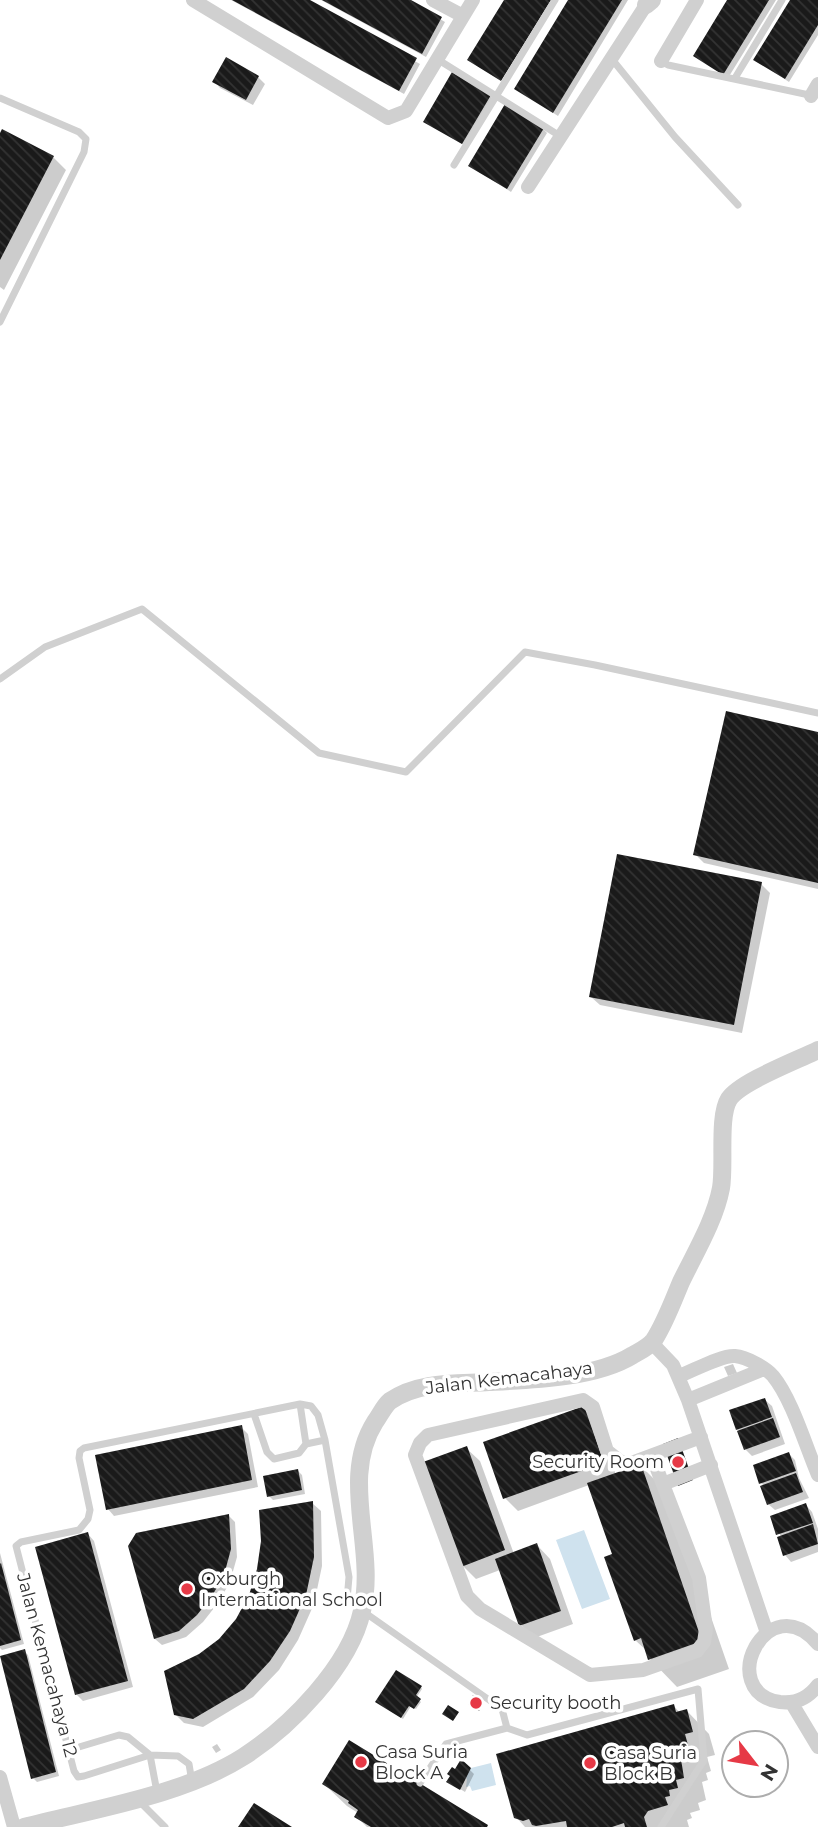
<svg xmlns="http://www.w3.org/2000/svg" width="818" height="1827" font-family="Montserrat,sans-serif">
<defs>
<pattern id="building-back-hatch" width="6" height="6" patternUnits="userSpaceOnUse" patternTransform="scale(1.75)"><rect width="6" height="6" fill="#1a1a1a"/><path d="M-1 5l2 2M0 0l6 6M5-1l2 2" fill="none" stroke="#333"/></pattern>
</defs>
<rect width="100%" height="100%" fill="#fff"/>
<path fill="#cfe2ee" d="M584 1530 610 1599 582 1609 556 1540Z
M491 1763 496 1785 472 1791 470 1786 466 1787 467 1779 465 1777 471 1768Z"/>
<path fill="#0003" d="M231 0H306L420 64 404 94Z
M321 0H408L445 22 426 57Z
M570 0H628L558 116 516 89Z
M729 0H776L728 78 695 56Z
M792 0H818V35L789 82 756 60Z
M226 59 258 77 265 84 253 105 220 88 214 81Z
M490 96 494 100 467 147 430 125Z
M543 129 547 133 511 192 470 166Z
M0 137 53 157 66 170 4 290 0 287Z
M818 734V889L704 863 695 854Z
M761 884 770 893 742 1033 600 1005 591 997Z
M733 1364 737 1373 728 1376 724 1367Z
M765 1400 772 1406 785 1444 752 1456 745 1449 737 1429Z
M583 1408 597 1421 616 1475 641 1466 668 1493 729 1669 677 1687 650 1659 648 1652 635 1640 614 1555 589 1485 518 1511 505 1498Z
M241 1427 248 1434 258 1487 114 1516 108 1509Z
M466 1448 480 1461 514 1554 537 1545 550 1559 573 1624 534 1638 521 1625 500 1570 476 1579 463 1566Z
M789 1454 795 1460 799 1478 809 1498 775 1510 768 1504 764 1486 761 1483Z
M298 1471 302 1475 305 1494 273 1500 269 1496Z
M312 1503 321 1511 322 1566 314 1604 298 1640 279 1670 253 1697 203 1727 184 1723 175 1714 200 1655 220 1641 238 1619 250 1596Z
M806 1505 812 1512 818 1529V1552L791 1562 785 1555 781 1537 772 1517Z
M229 1516 235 1522 237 1557 230 1582 218 1603 203 1622 186 1637 162 1645 155 1639 130 1546Z
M88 1534 94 1541 133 1687 83 1701 76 1694Z
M0 1553 24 1644 2 1650 0 1648Z
M24 1651 28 1655 59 1776 37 1782 33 1778Z
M421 1687 422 1689 416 1698 421 1702 416 1709 411 1706 403 1719 379 1703Z
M674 1706 680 1713 687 1711 709 1734 715 1755 707 1757 711 1771 706 1773 708 1780 702 1782 706 1800 698 1803 700 1810 690 1813 692 1818 687 1820 689 1827H525L516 1817Z
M350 1742 488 1827H367L356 1816 358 1813 347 1806 324 1784Z
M217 1744 221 1750 216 1753 212 1747Z
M462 1762 474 1774 465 1792 449 1782Z"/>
<path fill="url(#building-back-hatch)" d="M232 0H310L417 58 399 91Z
M322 0H411L442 17 422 54Z
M504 0H551L501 81 467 60Z
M568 0H622L553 113 514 89Z
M727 0H769L723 75 693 56Z
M790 0H818V25L785 79 753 60Z
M226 57 259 76 246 100 212 82Z
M452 72 491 95 462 144 423 122Z
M505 104 544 128 507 189 468 166Z
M2 129 54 156 0 260V133Z
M726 711 818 732V883L693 855Z
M617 854 762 882 734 1025 589 997Z
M765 1398 772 1417 736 1430 729 1410Z
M584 1406 604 1463 503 1499 483 1442Z
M773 1418 780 1437 744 1450 737 1431Z
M242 1425 252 1480 106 1510 95 1455Z
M678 1438 693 1480 678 1486 663 1444Z
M467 1446 505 1550 461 1567 423 1462Z
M789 1452 796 1471 759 1484 753 1465Z
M641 1464 702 1641 648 1660 641 1638 634 1641 604 1557 612 1554 587 1483Z
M298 1469 302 1490 267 1497 263 1476Z
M796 1473 803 1492 767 1505 760 1486Z
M313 1501 314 1557 306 1595 290 1631 270 1661 244 1689 193 1719 174 1715 164 1671 199 1654 219 1639 236 1619 249 1595 257 1569 261 1541 259 1510Z
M806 1503 813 1523 776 1535 770 1516Z
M229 1514 231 1549 224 1575 212 1596 197 1615 179 1631 154 1639 128 1546 136 1533Z
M813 1524 818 1544 783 1556 777 1537Z
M88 1532 128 1681 75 1695 35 1547Z
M537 1543 561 1611 519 1626 495 1559Z
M1 1563 21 1640 0 1646V1564Z
M25 1649 56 1772 31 1779 0 1656Z
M396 1670 422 1686 416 1695 421 1699 414 1709 409 1706 401 1718 375 1702Z
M473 1695 484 1702 479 1711 468 1704Z
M674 1704 676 1712 687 1709 693 1732 685 1734 689 1749 685 1750 687 1757 681 1759 684 1778 676 1780 678 1788 669 1790 670 1796 665 1797 668 1805 648 1811 644 1817 647 1827H625L624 1823 612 1827H567L566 1821 536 1826 532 1825 529 1819 523 1821 514 1818 496 1754Z
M448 1705 459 1712 453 1721 442 1714Z
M349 1740 488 1825 487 1827H371L354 1817 358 1810 348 1803 349 1801 322 1784Z
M461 1759 471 1768 460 1790 446 1782 450 1776 447 1774 452 1767 455 1769Z
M254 1803 292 1827H238Z"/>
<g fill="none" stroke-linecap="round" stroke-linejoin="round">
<path stroke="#d0d0d0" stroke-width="7" d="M611 58 675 137 738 205
M437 59 560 136
M661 61 668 65 814 96
M735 78 782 0
M0 98 79 132 86 139 84 152 0 322
M454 165 555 0
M0 679 45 647 142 609 319 753 406 772 525 652 595 665 818 713
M254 1414 267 1452 274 1459 299 1453 306 1444 300 1404
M306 1444 325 1440
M69 1750 119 1735 128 1737 150 1755 178 1756 189 1764 192 1782
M420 1783 446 1744 507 1728
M157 1792 150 1755 84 1776 78 1777 74 1771 16 1546 21 1542 79 1530 88 1519 90 1510 79 1458 80 1451 84 1448 300 1404 311 1406 318 1415 325 1440 349 1577 347 1600 502 1709 507 1728 527 1735 698 1689 704 1760 661 1827
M139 1801 165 1827"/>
<path stroke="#d0d0d0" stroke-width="14" d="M193 0 388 118 406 111 473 0
M433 0 463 16
M661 61 697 0
M811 96 818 84
M528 187 646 5
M652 1343 673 1365 688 1400 767 1633
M679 1376C693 1371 721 1355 735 1356 747 1357 766 1368 773 1376 792 1399 806 1447 818 1475
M688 1400 764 1369
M652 1456 699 1578 706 1629 704 1642 697 1651 643 1670 590 1675 480 1609 467 1596 415 1455 420 1443 428 1435 583 1400 593 1407 607 1451 621 1462H634L701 1437
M663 1484 711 1465
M818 1644C768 1584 714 1692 780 1702 796 1704 809 1697 818 1685
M791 1702 818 1747
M0 1777 14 1827"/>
<path stroke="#d0d0d0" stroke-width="18" d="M646 5 652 0
M24 1827C94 1809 183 1795 243 1757 290 1727 350 1666 362 1611 377 1549 339 1479 375 1422 380 1415 384 1406 390 1401 419 1381 456 1384 489 1382 532 1380 596 1378 633 1355 640 1351 649 1347 654 1340 665 1323 673 1301 681 1282 695 1253 715 1220 721 1188 725 1166 718 1116 729 1099 740 1082 798 1060 818 1050"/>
</g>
<g fill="#e63946" stroke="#fff" stroke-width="2.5">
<circle cx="678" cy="1462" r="7"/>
<circle cx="187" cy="1589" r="7"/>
<circle cx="476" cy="1703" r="7"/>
<circle cx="361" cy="1762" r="7"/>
<circle cx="590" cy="1763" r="7"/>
</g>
<g text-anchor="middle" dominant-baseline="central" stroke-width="7" stroke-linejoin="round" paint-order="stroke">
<g font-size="18" fill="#333" stroke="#fff">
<text transform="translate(509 1378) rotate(-7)">Jalan Kemacahaya</text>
<text transform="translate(47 1665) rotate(75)">Jalan Kemacahaya 12</text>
</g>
<g font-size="18" fill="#333" stroke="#fff" text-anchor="start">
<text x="664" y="1462" text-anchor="end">Security Room</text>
<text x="201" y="1579">Oxburgh<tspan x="201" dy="21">International School</tspan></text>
<text x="490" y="1703">Security booth</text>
<text x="375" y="1752">Casa Suria<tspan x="375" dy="21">Block A</tspan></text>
<text x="604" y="1753">Casa Suria<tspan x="604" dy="21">Block B</tspan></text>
</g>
</g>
<g transform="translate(755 1764) rotate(121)"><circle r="33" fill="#ffffff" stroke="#adadad" stroke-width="2"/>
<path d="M0-5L12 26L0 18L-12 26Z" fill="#e63946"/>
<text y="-10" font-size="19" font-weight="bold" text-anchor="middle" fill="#333333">N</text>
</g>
</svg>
